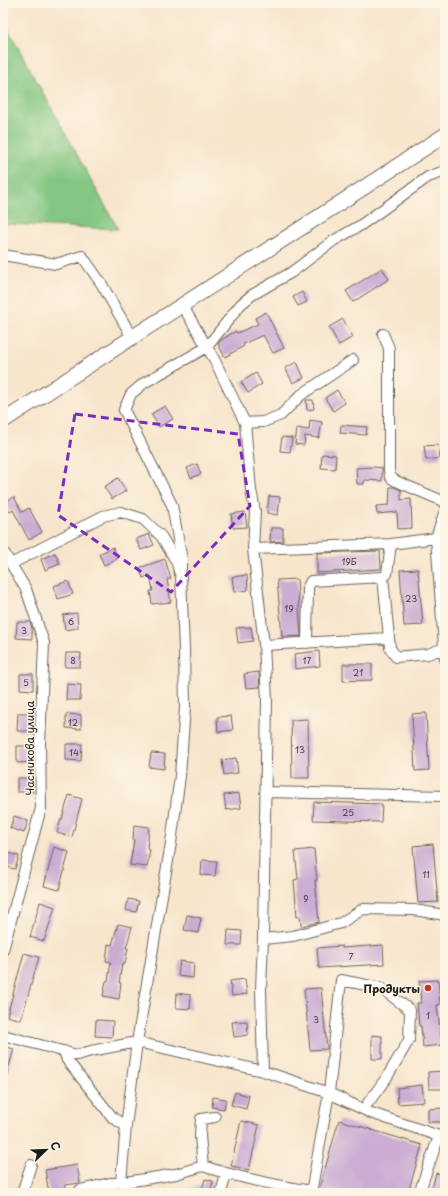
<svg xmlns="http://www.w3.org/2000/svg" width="448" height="1196" font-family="'Playpen Sans',sans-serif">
<rect width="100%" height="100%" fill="#fcf5e5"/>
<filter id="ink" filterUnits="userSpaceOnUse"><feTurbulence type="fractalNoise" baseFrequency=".025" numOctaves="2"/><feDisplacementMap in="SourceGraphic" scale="8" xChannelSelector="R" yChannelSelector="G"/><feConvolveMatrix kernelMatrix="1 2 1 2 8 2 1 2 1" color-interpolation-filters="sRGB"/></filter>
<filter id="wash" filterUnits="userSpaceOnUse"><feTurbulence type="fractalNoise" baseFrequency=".012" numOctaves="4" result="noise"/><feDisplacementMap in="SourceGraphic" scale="16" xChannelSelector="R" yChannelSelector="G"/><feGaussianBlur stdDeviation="0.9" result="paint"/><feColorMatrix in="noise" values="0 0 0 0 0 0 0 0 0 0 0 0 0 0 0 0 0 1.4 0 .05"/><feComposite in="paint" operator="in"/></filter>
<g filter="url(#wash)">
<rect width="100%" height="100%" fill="#f7e5cc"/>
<path fill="#bec3dd" d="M206 1183 258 1193H179Z"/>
<path fill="#82c681" stroke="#4f714e" d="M8 29 118 229 3 224V30Z"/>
<g id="blocks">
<path fill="#cbacd3" d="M382 268 389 279 353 302 346 291Z
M302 292 307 302 298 306 293 297Z
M266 312 284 348 273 353 263 335 243 344 244 346 225 357 218 344 221 340 236 331 237 333 258 324 255 318Z
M343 319 353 337 339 345 329 327Z
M297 362 304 378 293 383 285 368Z
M256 373 262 384 248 393 241 382Z
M337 390 345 403 333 411 325 398Z
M306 400H313L314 409 307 410Z
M165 406 173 419 159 427 151 414Z
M310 420 322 422 319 438 305 436 304 445 295 444 297 428 309 430Z
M341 425 367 427 366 435 340 433Z
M282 437 292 438 290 452 280 451Z
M438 445 440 458 426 460 424 446Z
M322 454 336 455 335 469 321 468Z
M197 464 201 474 191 478 187 468Z
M374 467 382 468V481L364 480V484H357L356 468Z
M118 478 126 491 112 499 104 487Z
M390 487H394L401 490V500L411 499 412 528 398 529 397 512 377 514 376 506 389 505Z
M269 496 280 497 278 515 267 513Z
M14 497 22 512 29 508 42 532 29 540 13 510 10 512 5 502Z
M245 512 247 527 233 528 231 514Z
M271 528H283V541L270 542Z
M149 534 154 545 141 550 136 539Z
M113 547 118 558 104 565 99 554Z
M380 551 381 569 317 573V553Z
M55 553 60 564 45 570 41 559Z
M165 559 171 579H167L171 602 152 604 150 591H153L150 575 143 578 139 568Z
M418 569 423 625 404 626 400 570Z
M247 575 248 590 234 592 232 577Z
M297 579 301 636 282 637 277 580Z
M68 581 73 594 58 599 54 586Z
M77 613 78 628 65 630 63 615Z
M17 622H30L32 628V639L16 638Z
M251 627 253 641 238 643 236 628Z
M319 651 320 666 295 669 294 654Z
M66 653H81L80 667H65Z
M343 664H372V680L343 681Z
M259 672 260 687 246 688 244 674Z
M20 674H33V690L20 689Z
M67 684 81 685 80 700H66Z
M18 713H33V731H17Z
M426 713 429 770 415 771 412 714Z
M66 714 81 715V729L66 728Z
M231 716 233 730 218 732 217 717Z
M308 719 309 778H292L291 720Z
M66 744H82L81 761 66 760Z
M17 746H34V762L17 763Z
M151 753 165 754 164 769 149 767Z
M236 758 238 773 224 775 222 760Z
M17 778H33V792H17Z
M239 793 241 808 226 810 224 795Z
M69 795 82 799 72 837 57 833 61 819H62Z
M314 802 382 804 381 822 313 820Z
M14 816 28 821 24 833 10 828Z
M134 825 149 827 147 849 150 850 147 867 130 865 134 840H133Z
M433 844 438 902 418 903 413 846Z
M54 847 69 852 59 890 44 886Z
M314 849 317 880H315L319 922 301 926 300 916 297 917 294 880 298 879 295 851Z
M3 851 19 856 15 869 3 866Z
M202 860 217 861 215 876 201 875Z
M128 899 139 901 136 912 126 910Z
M40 902 55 907 44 941 30 937Z
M187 915 201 918 198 933 184 930Z
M118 924 132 927 126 948H128L125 964H122L119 983H121L119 999 103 996 106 981H108L111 962 106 961 108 944 112 945Z
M228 930 242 931 241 945H227Z
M383 945 384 964 319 968 317 948 342 946V948Z
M24 953 39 957 21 1020 7 1016Z
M180 961 194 963 193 978 178 976Z
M245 979 247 994 232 996 230 981Z
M438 980 440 1005H437L442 1045 423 1047 421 1026H419L417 1003H421L419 981Z
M321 988 327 1049 310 1050 304 989Z
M177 993 191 995 190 1009 176 1008Z
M96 1020 113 1021 112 1037 95 1036Z
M247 1021 248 1035 234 1037 232 1022Z
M372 1035 382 1036V1059H372Z
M3 1046 14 1049 5 1080 3 1079Z
M445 1071V1089H429L428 1072Z
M422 1085 424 1102 398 1104 397 1088Z
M235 1092 249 1096 246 1109 231 1105Z
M213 1097 226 1099 224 1109 212 1107Z
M445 1108V1122H428V1109Z
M339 1120 422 1145 408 1193H318Z
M241 1121 259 1125 249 1170 231 1166Z
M77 1165 80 1183 65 1185 66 1193H49L45 1170Z
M436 1173 445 1175V1193H431Z
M205 1179 213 1181 211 1191 202 1189Z"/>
</g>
</g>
<g filter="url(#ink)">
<use href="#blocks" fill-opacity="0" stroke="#69625a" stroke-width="1"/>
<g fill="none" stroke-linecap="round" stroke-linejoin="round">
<g stroke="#69625a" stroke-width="12">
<path id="minor" d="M3 255 56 264 82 256 101 283 132 337
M182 305 214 359 245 423 251 490 255 511 253 549
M383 334 389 348V470L390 477 396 481 445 502
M245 423 263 422 281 415 301 395 353 360
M445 510 436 538 445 659
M3 551 26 589 44 643 40 745 41 808 3 950
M11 564 103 516 121 512 143 519 161 536 176 561 181 577 184 649 185 707 180 776 171 843 137 1042 126 1126 121 1182
M181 569V555L172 505 124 410 131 394 144 383 207 347 241 304 252 295 292 272 333 241 361 225 428 177 445 171
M383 577 390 648 396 657 428 654 444 648
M388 638 264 645 267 700 263 939 293 936 341 923 363 909 414 910 445 915
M307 643 308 587 311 581 383 577 387 574 391 544
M264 645 253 549 391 544 436 538
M265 792 445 796
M263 939 261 989 263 1071
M3 1035 77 1055 91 1051 137 1042 263 1071 329 1093 341 980 381 988 410 1010 409 1040 387 1077 368 1103
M64 1051 67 1060 113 1118 126 1126
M215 1117 201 1119 200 1136 203 1166C238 1178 275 1185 311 1191
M22 1193 31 1165
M80 1193V1190L110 1183 126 1182 176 1174 203 1166
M221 1193 226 1174
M311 1193 329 1093 371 1113 439 1136 445 1137
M419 1193 439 1136"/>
</g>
<g stroke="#69625a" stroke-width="16">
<path id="highway" d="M3 421 445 135"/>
</g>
<use href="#minor" stroke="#fff" stroke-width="10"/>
<use href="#highway" stroke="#fff" stroke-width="14"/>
</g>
</g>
<path fill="none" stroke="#7b2cbf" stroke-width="3" stroke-dasharray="8 5" stroke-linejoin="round" d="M75 414 238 434 250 506 171 592 58 515Z"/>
<circle fill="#c8321e" stroke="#fcf5e5" stroke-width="1.5" cx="428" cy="988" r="4"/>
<g text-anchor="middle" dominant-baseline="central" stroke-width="3" stroke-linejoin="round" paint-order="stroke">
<g font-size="9" fill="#48404a">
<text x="349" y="561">19Б</text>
<text x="411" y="598">23</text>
<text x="289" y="608">19</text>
<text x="71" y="621">6</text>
<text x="24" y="630">3</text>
<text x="73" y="660">8</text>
<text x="307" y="660">17</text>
<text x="358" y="672">21</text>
<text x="26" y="682">5</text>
<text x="73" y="722">12</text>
<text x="300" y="749">13</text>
<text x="74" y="752">14</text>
<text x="348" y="812">25</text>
<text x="426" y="874">11</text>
<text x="306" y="898">9</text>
<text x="351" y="956">7</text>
<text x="428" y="1015">1</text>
<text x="316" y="1019">3</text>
</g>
<g font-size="11" fill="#1c1c1c" stroke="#fcf5e5">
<text transform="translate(29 748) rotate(-90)">Часникова улица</text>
</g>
<g font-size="11" font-weight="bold" fill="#1c1c1c" stroke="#fcf5e5" text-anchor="end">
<text x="420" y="988">Продукты</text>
</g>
</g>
<rect width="448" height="1196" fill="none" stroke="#fcf5e5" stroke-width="16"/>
<g transform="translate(46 1150) rotate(67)" stroke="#fcf5e5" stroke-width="3" paint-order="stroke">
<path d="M0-3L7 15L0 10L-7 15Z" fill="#1c1c1c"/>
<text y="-6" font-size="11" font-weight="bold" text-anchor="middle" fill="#1c1c1c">С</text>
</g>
</svg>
